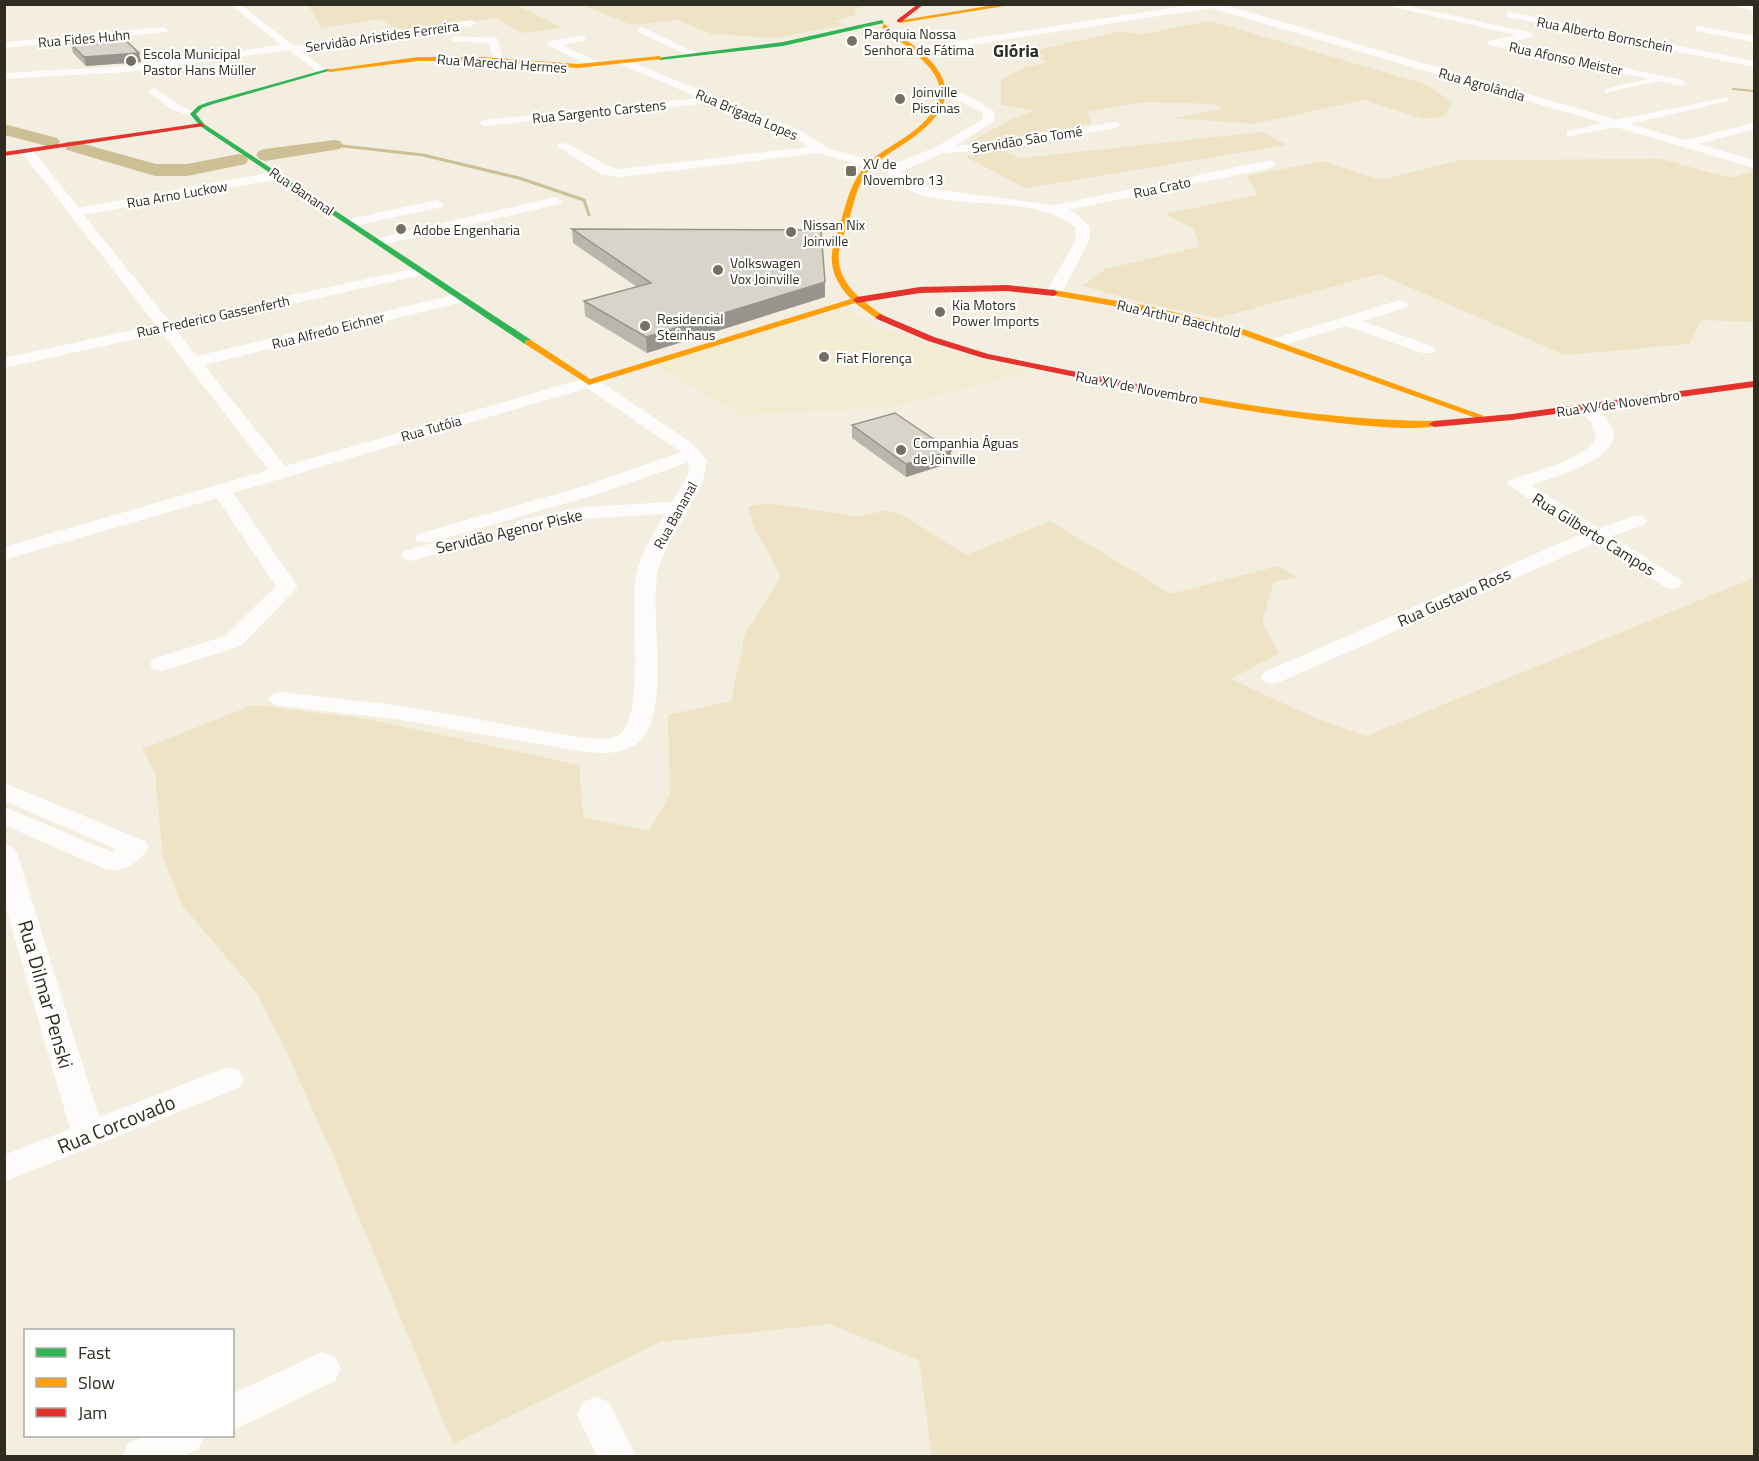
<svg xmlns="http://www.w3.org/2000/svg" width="1759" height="1461" font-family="'Titillium Web',sans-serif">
<rect width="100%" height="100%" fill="#f3eee0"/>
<path fill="#f4ebd3" d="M847 308 869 323 941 349 1029 371 891 408 757 414 744 417 654 364Z"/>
<path fill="#eee3c4" d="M308 5H516L563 28 521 33 496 18 401 32 380 19 322 28Z
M582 5H868L855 9 856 15 835 21 845 25 774 38 712 34 676 20 631 25Z
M1210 21 1428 85 1453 103 1444 116 1423 119 1364 100 1253 124 1173 118 1224 108 1214 104 1143 102 1088 112 1091 124 961 147 1015 117 1034 111 1001 105V79L1023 68 1047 62 1037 57H1001L1015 51 1038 50 1122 31 1139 35Z
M1263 132 1287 145 1025 188 966 157 999 150 1021 158Z
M1661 159 1730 178 1754 171V322L1701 320 1689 344 1565 355 1379 274 1218 318 1148 304 1083 286 1105 269 1199 247 1194 229 1165 214 1257 195 1247 176 1323 161 1381 180 1459 160Z
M768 503 859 517 886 510 903 515 966 555 1050 521 1171 594 1278 566 1299 577 1274 582 1262 622 1279 653 1231 679 1315 718 1366 736 1754 578V1456H932L919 1360 829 1324 660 1342 453 1444 332 1153 283 1044 255 991 181 904 163 857 155 773 142 749 253 705 368 719 579 765 583 817 649 831 670 795 668 715 731 701 745 634 781 576 755 529 748 507Z"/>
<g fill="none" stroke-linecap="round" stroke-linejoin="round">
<path stroke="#cdbf95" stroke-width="2" d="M1733 89 1754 91"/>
<path stroke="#cdbf95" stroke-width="3" d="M334 145 423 155 519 178 584 200 589 215"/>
<path fill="#cdbf95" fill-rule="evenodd" d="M4 124 57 138 60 142 57 146 51 147 4 135Z
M334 140 340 141 343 145 340 149 265 161 259 159 256 155 259 151 265 149Z
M73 141 156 164H187L239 154 246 156 248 160 246 164 187 176H155L67 150 64 146 67 142Z"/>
<path fill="#fdfcfa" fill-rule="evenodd" d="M230 4H240L294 46 471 20 476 23 471 26 301 51 325 69 326 71 321 74 288 50 128 72 4 79V73L128 66 281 45Z
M1196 4H1221L1617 120 1728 97V101L1630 124 1685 140 1754 123V129L1698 144 1754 160V168L1616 127 1567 137V131L1603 123 1211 8 913 54 908 51 913 48Z
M1380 4H1399L1533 33V37L1506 43 1682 80 1687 83 1682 86 1658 81 1605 93V89L1648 79 1488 45V41L1516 35Z
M1734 4 1754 5V11L1735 6Z
M1510 12 1754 61V67L1507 17V13Z
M1699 26 1754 36V42L1696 31V27Z
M163 27 168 30 166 32 4 48V42Z
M638 28H644L696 53 687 55 638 32Z
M455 36 497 38 503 60 494 62 489 43 452 41V37Z
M582 36 585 37V41L562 45 600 63V67H592L546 44 551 41Z
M624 59 801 131 830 149 874 161 876 164 870 168 819 153 621 177 601 174 557 146 559 143C572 141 601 167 621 169L809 147 793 137 713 103 484 126 478 123 484 120 700 98 620 64V60Z
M943 86 971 97 995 112 993 122 955 146 995 142 1115 122 1121 125 1115 128 995 150 943 153 900 172 919 184 940 190 1054 205 1271 160 1277 164 1271 168 1068 210 1074 212 1090 227 1089 241 1062 293 1054 298 1046 293 1075 241 1076 228C1029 187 927 219 889 176L888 172 894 164 934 148 983 119V113L939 91V87Z
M154 88 179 105 199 114 193 117 171 109 150 93V89Z
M27 147 31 148 79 208 278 171 282 172 284 175 282 178 278 179 84 215 170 322 421 267 428 271 421 275 176 330 197 356 462 293 467 295 470 298 467 301 204 365 285 466 589 377 595 378 692 443 707 460C705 497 668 531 658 571 648 612 675 724 633 746 619 755 600 753 584 752L395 719 281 706 273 704 269 699 273 694 281 692 395 705 584 738C596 738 614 742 623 731 644 704 630 613 636 576 640 554 653 533 665 514L582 519 524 531 517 529 514 525 517 521 582 507 672 502 688 475 689 462 598 494 432 542H418L415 538 418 534 584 486 681 452 587 388 233 493 298 587 241 646 169 669 161 671 153 669 150 664 153 659 225 636 276 586 217 498 4 560V547L269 470 162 333 4 368V358L156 325 23 154 21 151Z
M555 197 562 201 560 204 378 246 371 242 378 238Z
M437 200 444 204 442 207 350 227 343 223 350 219Z
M1400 300 1405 302 1408 305 1405 308 1362 321 1434 347 1436 350 1434 353H1422L1346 326 1275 348 1267 343 1269 340Z
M1586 403C1597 405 1604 415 1610 424 1632 457 1551 478 1531 485L1599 528 1637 515 1644 517 1647 521 1644 525 1612 536 1679 579 1682 583 1679 587 1672 589 1665 587 1595 543 1280 682 1272 684 1264 682 1261 677 1264 672 1581 534 1507 484 1509 480C1530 473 1589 458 1596 437L1591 422 1577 408 1580 404Z
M447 539 454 541 457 545 454 549 411 561 404 559 401 555 404 551Z
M4 783 145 841 149 847C140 862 122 874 105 869L4 825V807L112 852 116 849 4 801Z
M4 844 13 847 17 853 99 1117 228 1067 239 1070 244 1079 239 1088 4 1182V1155L70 1129 4 901Z
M322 1352 335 1357 341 1369 335 1381 232 1431V1394Z
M596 1397 609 1402 636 1456H597L577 1415 583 1402Z
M144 1436H204L199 1449 183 1456H123L128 1443Z"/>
<path fill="#30b455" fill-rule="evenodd" d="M4 4H8L4 6Z
M882 20 884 23 783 46 660 60 657 58 783 42Z
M327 69 332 70 213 104 202 108 196 114 204 124 531 340V344H525L200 126 190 114 198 106 209 102Z"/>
<path fill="#ff9f0a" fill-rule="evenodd" d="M1000 4H1016L900 23 897 21Z
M884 24C892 29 899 35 906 40 938 63 964 91 928 125 911 142 887 152 870 169 858 181 855 200 850 216 847 228 841 239 839 251 835 281 861 301 883 315V319H877L855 303 589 385 525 344V340H531L590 379 851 299C831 278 827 259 837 233 845 212 848 186 863 169 874 155 892 146 907 136 974 88 925 62 882 27Z
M660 56 662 59 578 68 482 61H418L329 72 326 70 418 57H482L578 64Z
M1054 290 1153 307 1246 330 1484 416 1476 418 1240 334 1153 313 1051 295 1050 293Z
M1192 395C1272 410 1352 420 1434 421L1439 424C1420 439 1222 408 1189 400V396Z"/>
<path fill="#e5322d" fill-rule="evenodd" d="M918 4H924L901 22H897V20Z
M202 123 204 126 4 156V152Z
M1007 285 1054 290 1058 293 1054 296 1007 291 920 293 857 303 853 300 857 297 920 287Z
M880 314 934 337 988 354 1192 395 1197 398 1192 401 983 358 928 341 877 319 876 317Z
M1754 381V387L1512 420 1434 427 1429 424 1434 421 1512 414Z"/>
</g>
<path fill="#bab6ad" d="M71 44 141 62 86 66 73 53Z
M572 229 825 297 647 353 585 316 584 301 637 287 573 243Z
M852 425 950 463 906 477 852 438Z"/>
<path fill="#97948d" d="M139 53 141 62 86 66 84 57Z
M825 282V297L647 353 646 337Z
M951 451 950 463 906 477V464Z"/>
<path fill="#d8d4c9" stroke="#97948d" stroke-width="1.5" d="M122 37 139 53 84 57 71 44Z
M572 229 821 230 825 282 646 337 584 301 651 283Z
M895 413 951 451 906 464 852 425Z"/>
<g fill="#747064" stroke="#fff" stroke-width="2">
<circle cx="852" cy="41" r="6"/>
<circle cx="131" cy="61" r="6"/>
<circle cx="900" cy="99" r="6"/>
<rect x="845" y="165" width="12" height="12" rx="3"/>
<circle cx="401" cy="229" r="6"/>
<circle cx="791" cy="232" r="6"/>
<circle cx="718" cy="270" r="6"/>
<circle cx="940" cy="312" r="6"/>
<circle cx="645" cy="326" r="6"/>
<circle cx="824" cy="357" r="6"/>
<circle cx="901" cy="450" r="6"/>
</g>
<g text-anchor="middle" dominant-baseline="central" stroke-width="4.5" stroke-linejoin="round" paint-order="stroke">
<g font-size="14" fill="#2f2c22" stroke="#fff" text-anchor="start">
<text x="864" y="33">Paróquia Nossa<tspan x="864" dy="16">Senhora de Fátima</tspan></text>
<text x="143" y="53">Escola Municipal<tspan x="143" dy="16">Pastor Hans Müller</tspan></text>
<text x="912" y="91">Joinville<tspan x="912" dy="16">Piscinas</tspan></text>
<text x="863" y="163">XV de<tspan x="863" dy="16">Novembro 13</tspan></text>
<text x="803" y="224">Nissan Nix<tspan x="803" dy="16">Joinville</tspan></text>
<text x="413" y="229">Adobe Engenharia</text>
<text x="730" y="262">Volkswagen<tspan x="730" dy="16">Vox Joinville</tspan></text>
<text x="952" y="304">Kia Motors<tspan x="952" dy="16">Power Imports</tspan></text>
<text x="657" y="318">Residencial<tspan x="657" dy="16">Steinhaus</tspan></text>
<text x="836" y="357">Fiat Florença</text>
<text x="913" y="442">Companhia Águas<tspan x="913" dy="16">de Joinville</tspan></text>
</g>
<g font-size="14" fill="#2f2c22" stroke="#fff">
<text transform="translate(1605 34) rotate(11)">Rua Alberto Bornschein</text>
<text transform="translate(382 36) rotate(-8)">Servidão Aristides Ferreira</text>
<text transform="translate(84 38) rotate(-5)">Rua Fides Huhn</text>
<text transform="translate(1566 58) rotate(12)">Rua Afonso Meister</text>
<text transform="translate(502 63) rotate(4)">Rua Marechal Hermes</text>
<text transform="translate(1482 84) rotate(16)">Rua Agrolândia</text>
<text transform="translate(599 111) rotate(-6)">Rua Sargento Carstens</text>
<text transform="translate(747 114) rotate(23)">Rua Brigada Lopes</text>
<text transform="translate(1027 139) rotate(-9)">Servidão São Tomé</text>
<text transform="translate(1162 187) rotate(-12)">Rua Crato</text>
<text transform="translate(302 191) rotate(34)">Rua Bananal</text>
<text transform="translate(177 194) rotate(-10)">Rua Arno Luckow</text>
<text transform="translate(213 316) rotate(-12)">Rua Frederico Gassenferth</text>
<text transform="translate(1179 318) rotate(13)">Rua Arthur Baechtold</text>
<text transform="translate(328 330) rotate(-14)">Rua Alfredo Eichner</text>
<text transform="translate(1137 387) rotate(11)">Rua XV de Novembro</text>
<text transform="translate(1618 403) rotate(-8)">Rua XV de Novembro</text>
<text transform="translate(431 428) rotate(-16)">Rua Tutóia</text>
<text transform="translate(675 515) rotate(-61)">Rua Bananal</text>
</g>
<g font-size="16" fill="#2f2c22" stroke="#fff">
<text transform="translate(509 531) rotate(-13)">Servidão Agenor Piske</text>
<text transform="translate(1594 534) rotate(32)">Rua Gilberto Campos</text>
<text transform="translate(1454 597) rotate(-24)">Rua Gustavo Ross</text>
</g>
<g font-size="18" font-weight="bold" fill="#2f2c22" stroke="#fff">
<text x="1016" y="50">Glória</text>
</g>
<g font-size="20" fill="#2f2c22" stroke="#fff">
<text transform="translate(46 994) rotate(74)">Rua Dilmar Penski</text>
<text transform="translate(116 1124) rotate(-22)">Rua Corcovado</text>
</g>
</g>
<rect width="1759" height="1461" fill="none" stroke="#2f2c22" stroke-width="12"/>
<rect x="24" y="1329" width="210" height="108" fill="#ffffff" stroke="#acaba7" stroke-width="1.5"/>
<rect x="36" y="1348" width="30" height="9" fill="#30b455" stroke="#acaba7" stroke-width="1.5"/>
<text x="78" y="1359" font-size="18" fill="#2f2c22">Fast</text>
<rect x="36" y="1378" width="30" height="9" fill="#ff9f0a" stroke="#acaba7" stroke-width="1.5"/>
<text x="78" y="1389" font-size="18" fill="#2f2c22">Slow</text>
<rect x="36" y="1408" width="30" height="9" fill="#e5322d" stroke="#acaba7" stroke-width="1.5"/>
<text x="78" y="1419" font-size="18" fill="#2f2c22">Jam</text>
</svg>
